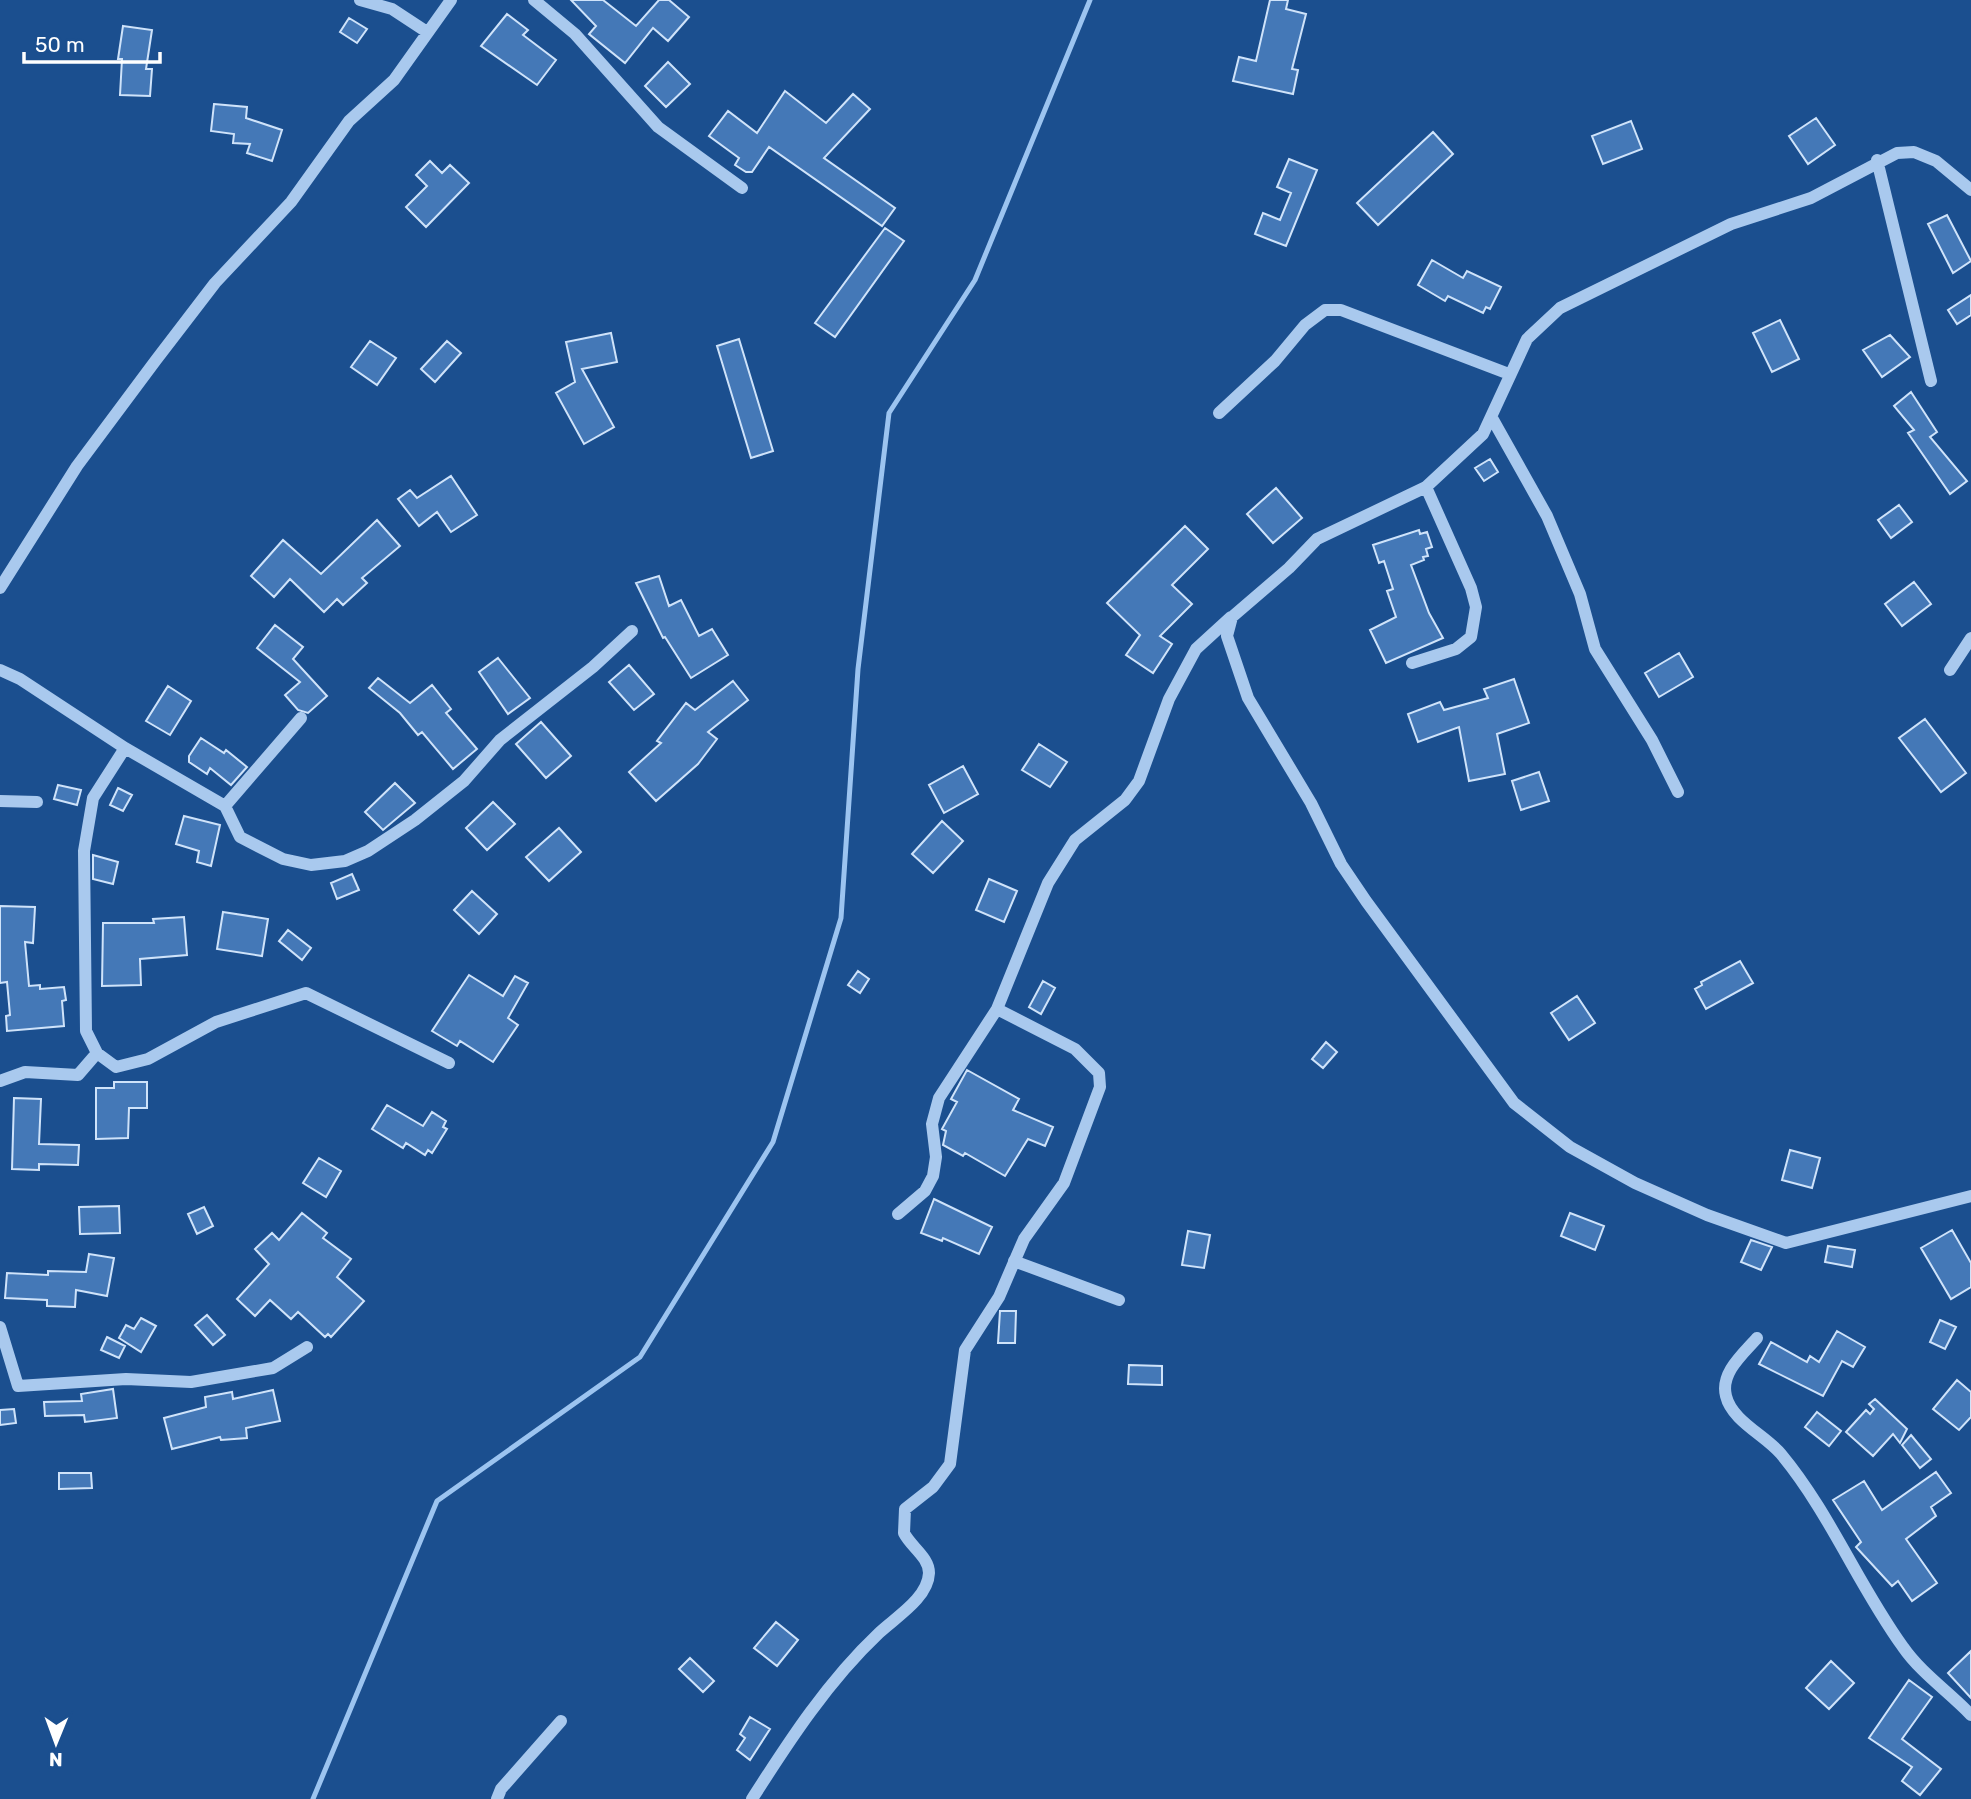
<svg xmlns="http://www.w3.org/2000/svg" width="1971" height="1799" font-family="Rubik,sans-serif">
<rect width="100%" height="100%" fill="#1b4f8f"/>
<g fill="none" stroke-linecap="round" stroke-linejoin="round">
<path stroke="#9cc4f0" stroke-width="5" d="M313 1799 437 1501 640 1357 773 1142 841 918 858 669 889 413 975 280 1090 0"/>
</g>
<path fill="#4478b7" stroke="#cfe3fa" stroke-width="2" d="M571 0H603L636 26 659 0H669L689 17 668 41 653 28 625 63 589 34 596 26Z
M1270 0H1288L1286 9 1306 14 1292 69 1298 70 1293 94 1233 81 1239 57 1256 61Z
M507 14 528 30 523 35 556 60 537 85 481 46Z
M349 18 367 29 357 43 340 32Z
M123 26 152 30 146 69H152L150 96 120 95 122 59H118Z
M668 62 690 84 666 107 645 86Z
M785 91 826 123 853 94 870 109 824 158 895 208 882 226 769 147 752 172H746L735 165 739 158 709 136 728 111 757 133Z
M214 104 247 107 246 118 282 130 272 161 247 153 250 144 233 143 234 134 211 131Z
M1816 118 1835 145 1808 164 1789 136Z
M1631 121 1642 149 1603 164 1592 136Z
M1433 132 1453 154 1378 225 1357 203Z
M1289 159 1317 170 1286 246 1255 234 1263 213 1280 220 1291 193 1277 187Z
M430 161 442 173 450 165 469 183 426 227 406 207 427 186 416 175Z
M1947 215 1971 261 1953 273 1928 224Z
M885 228 904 241 835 337 815 323Z
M1432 260 1463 278 1467 271 1501 287 1490 309 1486 307 1483 313 1448 296 1445 301 1418 285Z
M1971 295V315L1957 324 1948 310Z
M1780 320 1799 359 1772 372 1753 333Z
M611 333 617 362 582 369 614 427 584 444 556 393 575 382 566 342Z
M1890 335 1910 357 1882 377 1863 350Z
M739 339 773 451 751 458 717 346Z
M370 341 396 358 377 385 351 367Z
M447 341 461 353 435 382 421 369Z
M1911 392 1937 432 1930 437 1967 481 1950 494 1908 433 1914 430 1894 406Z
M1490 459 1498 472 1484 481 1475 468Z
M451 476 477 515 451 532 437 512 419 526 398 499 410 490 417 498Z
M1276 488 1302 518 1273 543 1247 514Z
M1899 505 1912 522 1891 538 1878 520Z
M377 520 400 546 362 578 367 583 343 605 337 599 324 612 290 579 274 597 251 576 283 540 321 574Z
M1185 526 1208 549 1172 585 1192 604 1160 636 1172 644 1153 673 1126 655 1140 635 1107 603Z
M1419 530 1420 534 1427 532 1432 547 1426 549 1428 556 1423 557 1424 560 1411 565 1429 613 1443 638 1386 663 1370 630 1396 617 1387 591 1393 589 1384 561 1379 563 1373 545Z
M659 576 669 606 681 600 699 636 712 629 728 655 691 678 665 637 663 638 636 583Z
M1914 582 1931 604 1902 626 1885 604Z
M275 625 303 647 293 659 327 696 308 713 298 710 285 695 300 682 257 648Z
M1679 653 1693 677 1659 697 1645 673Z
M498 658 530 698 508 714 479 672Z
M629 665 654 694 634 710 609 682Z
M378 678 410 703 432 685 451 709 446 713 477 749 453 769 422 732 418 735 400 713 369 688Z
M1514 679 1529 723 1497 734 1505 774 1469 781 1459 727 1418 742 1408 714 1440 702 1444 710 1488 698 1484 689Z
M733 681 748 700 708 732 717 739 698 764 656 801 629 772 661 743 657 741 686 703 695 710Z
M168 686 191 701 170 735 146 721Z
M1925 719 1966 773 1941 792 1899 738Z
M541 722 571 756 546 778 516 744Z
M201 738 224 753 226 750 247 767 231 785 210 768 207 774 189 762V756Z
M1039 744 1067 762 1050 787 1022 770Z
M963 766 978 794 944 813 929 785Z
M1539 772 1549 801 1521 810 1512 781Z
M395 783 415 803 383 830 365 812Z
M58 785 81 790 77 805 54 799Z
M118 788 132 795 123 811 110 805Z
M493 802 515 824 487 850 466 828Z
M184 816 220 825 211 866 197 862 199 851 176 844Z
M942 821 963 841 933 873 912 854Z
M559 828 581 852 549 881 526 857Z
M93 855 118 862 113 884 93 879Z
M352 874 359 890 337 899 331 883Z
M989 879 1017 891 1004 922 976 910Z
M472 891 497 914 479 934 454 910Z
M0 906 35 907 33 943 25 942 29 986 40 985V989L64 987 66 1000 62 1001 64 1026 7 1031 6 1016 10 1015 7 982 0 983Z
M223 912 268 919 262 956 217 949Z
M184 917 187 955 140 959 141 985 102 986 103 923H154L153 919Z
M288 930 311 948 302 960 279 941Z
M1740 961 1753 983 1706 1009 1695 989 1702 985 1701 982Z
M858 971 869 979 860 993 848 985Z
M469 975 503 996 515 976 528 983 508 1018 518 1025 493 1062 460 1041 457 1046 432 1031Z
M1043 981 1055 988 1041 1014 1029 1007Z
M1577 996 1595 1023 1569 1040 1551 1013Z
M1326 1042 1337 1052 1323 1068 1312 1059Z
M967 1070 1019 1099 1013 1110 1053 1127 1045 1146 1028 1139 1005 1176 965 1153 963 1156 943 1145 946 1131 942 1129 957 1102 951 1099Z
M114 1082H147V1108H129L128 1138 96 1139V1088H114Z
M14 1098 41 1099 39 1144 79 1145 78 1165 39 1164V1170L12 1169Z
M387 1105 423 1126 432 1112 446 1121 443 1127 447 1129 432 1153 428 1150 425 1155 406 1143 403 1148 372 1129Z
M1790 1150 1820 1158 1812 1188 1782 1180Z
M319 1158 341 1171 326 1197 303 1183Z
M934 1199 992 1227 979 1254 943 1238 942 1241 921 1233Z
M119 1206 120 1233 80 1234 79 1207Z
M204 1207 213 1226 197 1234 188 1214Z
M302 1213 327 1233 323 1238 351 1259 337 1277 364 1301 331 1337 328 1334 325 1337 298 1312 291 1319 270 1300 255 1316 237 1299 269 1264 255 1249 272 1233 279 1240Z
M1570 1213 1604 1226 1595 1250 1561 1236Z
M1952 1230 1971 1263V1287L1951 1299 1921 1248Z
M1188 1231 1210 1235 1204 1268 1182 1265Z
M1751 1240 1772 1247 1761 1270 1741 1262Z
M1828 1246 1855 1250 1852 1267 1825 1262Z
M89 1254 114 1258 107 1296 76 1290 75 1307 47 1306V1300L5 1298 7 1273 48 1275V1271L86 1272Z
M1000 1311H1016L1015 1343H998Z
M207 1315 225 1335 213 1345 195 1325Z
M141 1318 156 1326 141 1352 119 1338 126 1325 134 1329Z
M1940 1320 1956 1327 1945 1349 1930 1342Z
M1837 1331 1865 1347 1853 1367 1842 1361 1823 1396 1759 1364 1771 1342 1807 1362 1810 1356 1819 1362Z
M107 1337 125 1346 119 1358 101 1350Z
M1129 1365 1162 1366V1385L1128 1384Z
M1957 1380 1971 1392V1417L1959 1430 1933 1409Z
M113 1389 117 1418 85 1422 84 1415 45 1416 44 1402 82 1401 81 1394Z
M273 1390 280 1421 246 1428 247 1438 221 1440 220 1437 172 1449 164 1418 206 1407 205 1397 232 1392 233 1399Z
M1875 1399 1907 1429 1900 1443 1893 1434 1873 1456 1846 1432 1866 1410 1870 1414 1874 1409 1869 1404Z
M14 1409 16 1423 0 1425V1410Z
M1817 1412 1841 1431 1829 1446 1805 1427Z
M1911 1435 1931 1459 1920 1468 1902 1445Z
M1936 1472 1951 1493 1931 1507 1936 1516 1906 1539 1937 1583 1912 1601 1898 1581 1892 1586 1856 1547 1861 1542 1833 1500 1864 1481 1882 1510Z
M59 1473H91L92 1488 59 1489Z
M776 1622 798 1640 777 1666 754 1648Z
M1971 1651V1698L1948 1673Z
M690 1658 714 1681 703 1692 679 1669Z
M1831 1661 1854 1683 1829 1709 1806 1688Z
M1909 1680 1932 1697 1902 1739 1941 1769 1920 1795 1902 1781 1912 1767 1869 1738Z
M750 1717 770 1729 750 1760 737 1750 745 1738 740 1734Z"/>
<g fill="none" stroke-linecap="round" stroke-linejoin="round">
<path stroke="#a9c9ee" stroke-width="12" d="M360 0 392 9 427 32
M534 0 575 34 658 127 742 188
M1877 160 1931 381
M1971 190 1936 161 1914 152 1897 153 1811 198 1731 224 1560 308 1527 339 1483 434 1426 487 1317 539 1289 568 1232 617 1227 636 1248 698 1311 803 1341 864 1366 901 1514 1103 1570 1147 1635 1183 1707 1215 1786 1243 1971 1196
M1219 413 1275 361 1305 325 1325 310H1341L1509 374
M1492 418 1547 516 1580 594 1595 649 1652 740 1678 792
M0 588 77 466 156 360 215 283 291 202 349 121 394 80 451 0
M1412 663 1456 649 1471 637 1476 607 1471 588 1426 487
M0 670 20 679 125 748 225 806 240 837 283 859 311 865 345 861 368 851 415 820 464 781 500 740 593 667 632 631
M1950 670 1971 638
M125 748 93 798 84 851 86 1031 97 1053 116 1067 148 1059 216 1022 306 993 449 1063
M0 801 37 802
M225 806 301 718
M0 1081 25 1072 78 1075 97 1053
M898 1214 925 1191 933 1176 936 1157 932 1124 939 1098 997 1009 1048 883 1075 840 1125 800 1139 781 1169 699 1196 649 1231 617
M1014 1261 1119 1300
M0 1327 18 1386 126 1379 191 1382 273 1368 307 1347
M1757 1338C1743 1354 1720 1373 1726 1396 1732 1421 1765 1435 1781 1454 1830 1513 1858 1585 1903 1647 1921 1673 1949 1692 1971 1715
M497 1799 501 1789 561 1721
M752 1799C789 1741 828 1681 879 1633 896 1617 928 1598 929 1573 929 1557 911 1547 904 1533L905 1509 933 1487 950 1464 965 1350 999 1297 1024 1239 1064 1183 1100 1087 1099 1073 1075 1049 997 1009"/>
</g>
<g transform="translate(56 1743) rotate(181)" stroke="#1b4f8f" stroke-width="5" paint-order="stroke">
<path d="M0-5L12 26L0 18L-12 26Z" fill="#ffffff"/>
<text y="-10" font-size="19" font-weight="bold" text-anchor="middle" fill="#ffffff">N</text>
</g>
<path d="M24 52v10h136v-10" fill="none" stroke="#ffffff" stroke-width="3.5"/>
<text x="35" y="52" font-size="21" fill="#ffffff" stroke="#1b4f8f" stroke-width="5" paint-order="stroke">50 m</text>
</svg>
